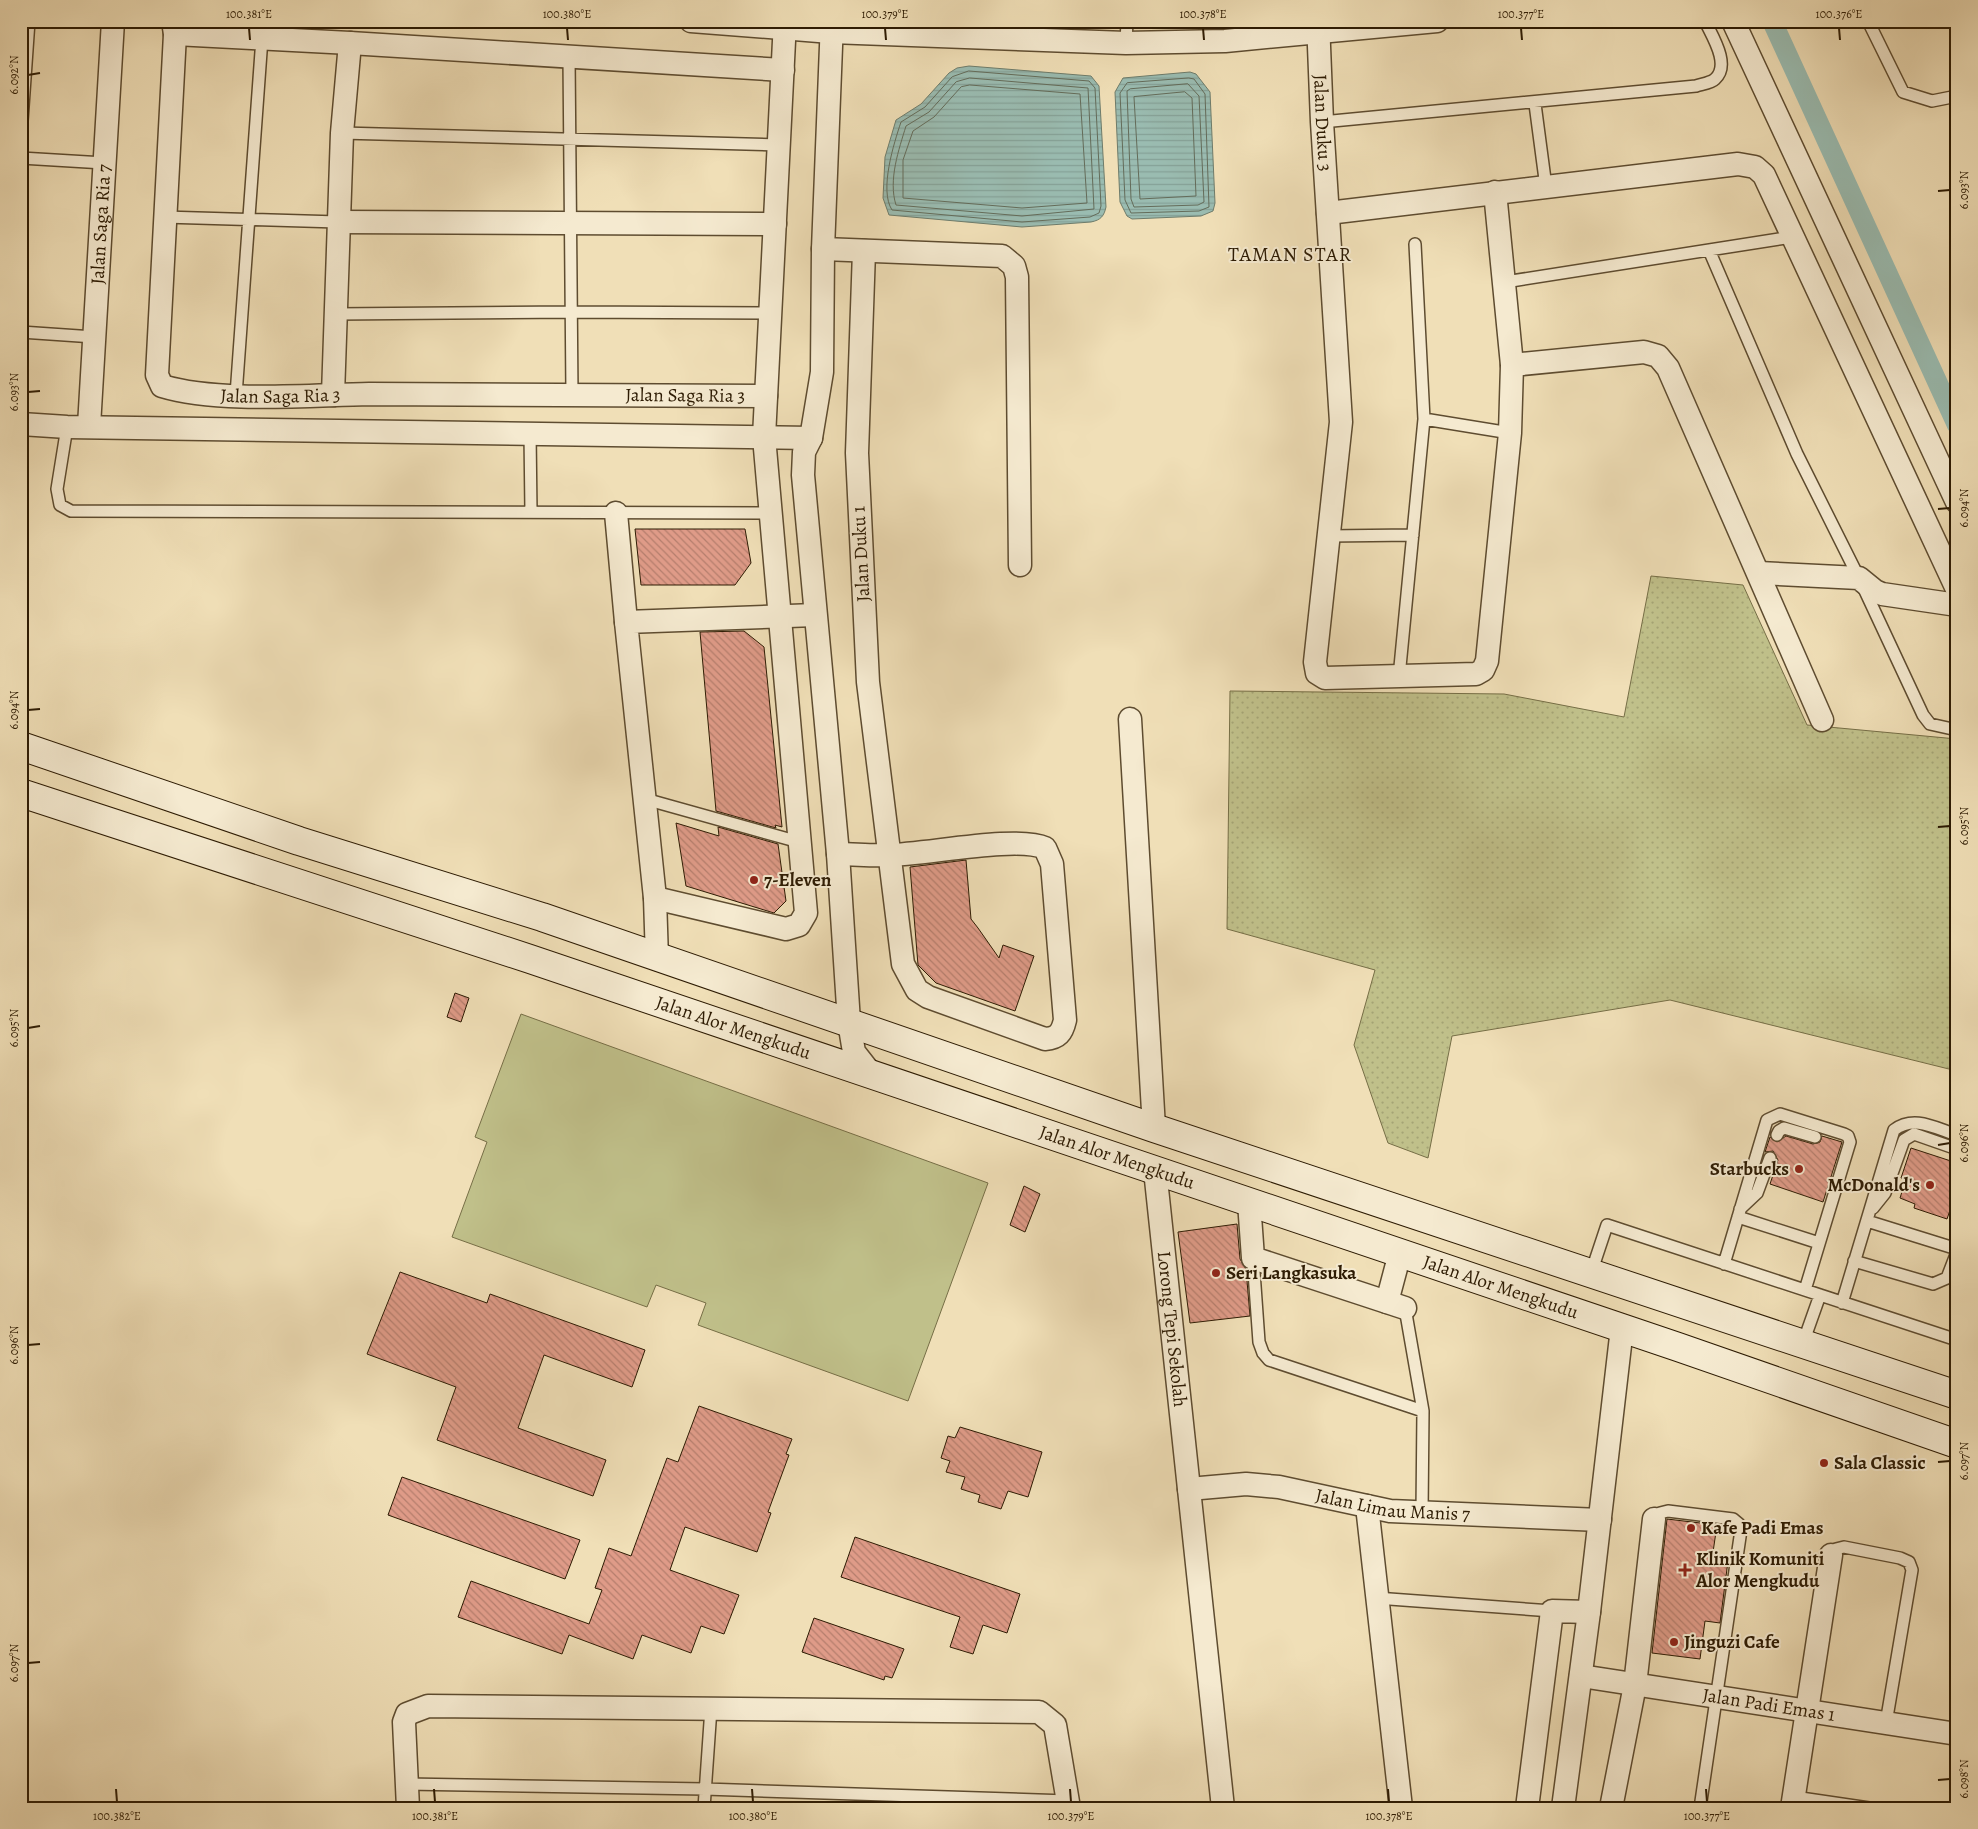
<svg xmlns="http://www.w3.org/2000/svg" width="1978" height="1829" font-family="Alegreya,serif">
<defs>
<pattern id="grass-dots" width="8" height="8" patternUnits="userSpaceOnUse" patternTransform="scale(1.25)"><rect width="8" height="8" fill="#c0c08a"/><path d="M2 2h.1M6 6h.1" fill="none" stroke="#a5a475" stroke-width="1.8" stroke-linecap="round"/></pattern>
<pattern id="water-rules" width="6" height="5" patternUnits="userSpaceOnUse" patternTransform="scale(1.25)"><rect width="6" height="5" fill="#9abcb1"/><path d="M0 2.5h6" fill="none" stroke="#85a197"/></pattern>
<pattern id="building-back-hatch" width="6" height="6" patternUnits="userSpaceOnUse" patternTransform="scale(1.25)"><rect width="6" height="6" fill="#df9b88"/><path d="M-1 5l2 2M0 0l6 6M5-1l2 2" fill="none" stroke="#b57e6d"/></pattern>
</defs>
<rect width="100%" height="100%" fill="#f0dfb7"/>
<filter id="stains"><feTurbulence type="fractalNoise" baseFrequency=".004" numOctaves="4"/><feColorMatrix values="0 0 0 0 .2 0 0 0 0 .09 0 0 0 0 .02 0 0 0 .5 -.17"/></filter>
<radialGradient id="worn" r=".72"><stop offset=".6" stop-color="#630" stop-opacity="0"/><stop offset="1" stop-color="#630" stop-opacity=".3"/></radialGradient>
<path fill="url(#grass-dots)" stroke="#766e46" d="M1651 576 1743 585 1807 725 1957 739V1071L1670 1000 1452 1036 1428 1158 1388 1143 1354 1045 1375 970 1227 929 1230 691 1504 694 1624 717Z"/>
<path fill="#c0c08a" stroke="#766e46" d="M521 1014 988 1183 908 1401 698 1325 706 1303 656 1285 647 1307 452 1237 487 1142 475 1137Z"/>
<path fill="url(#water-rules)" stroke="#6e7c6b" d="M969 66 1091 76 1099 86 1106 207C1104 216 1101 220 1091 222L1022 227 889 215 883 198 885 157 896 120 921 104 949 73 957 68Z
M1190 72 1196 74 1210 92 1215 203 1213 211 1201 216 1132 219 1127 216 1120 202 1115 92 1123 78Z"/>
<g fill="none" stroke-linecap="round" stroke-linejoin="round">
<path stroke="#646c5a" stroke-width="1" d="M969 71 1089 81 1095 88 1101 206 1099 213 1090 217 1022 222 892 210C879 190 894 143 901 122L925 107 952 77Z
M970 78 1088 88 1094 209 1022 216 896 205C888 180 899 149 906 126L929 112 956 82Z
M1189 78 1194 79 1205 94 1209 207 1199 211 1131 213 1125 200 1120 93 1127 83Z
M1188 84 1199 96 1204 202 1198 205 1134 207 1131 199 1127 91 1130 89Z
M970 85 1080 94 1087 203 1022 208 903 198V160L913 131 934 117 961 87Z
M1185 92 1192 98 1196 196 1140 199 1134 97Z"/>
<path stroke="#9abcb1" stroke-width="20" d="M1772 21 1957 425"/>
</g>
<path fill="url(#building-back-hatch)" stroke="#2d1b03" d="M635 529H745L751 563 735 585H641Z
M744 631 764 647 782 827 775 825 776 828 716 811 700 632Z
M676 823 719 836 718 827 778 844 786 901 774 913 686 886Z
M966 860 971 919 978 928 999 958 1003 945 1034 956 1015 1011 936 983 918 965 910 867Z
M455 993 469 998 461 1022 447 1017Z
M1786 1136 1813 1144 1820 1142 1822 1136 1842 1142 1823 1202 1770 1184 1778 1160 1773 1151 1765 1152 1770 1137 1777 1142Z
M1911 1148 1957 1163V1190L1947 1219 1914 1208 1915 1204 1900 1198 1906 1179 1901 1178Z
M1024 1186 1040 1194 1025 1232 1010 1225Z
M1237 1224 1240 1259 1246 1269 1250 1316 1190 1323 1178 1232Z
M400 1272 487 1303 490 1294 645 1350 632 1387 544 1355 518 1428 606 1460 593 1496 437 1440 456 1387 367 1354Z
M699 1406 792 1439 786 1454 789 1455 768 1512 771 1513 757 1552 685 1527 670 1570 739 1595 724 1634 701 1626 691 1653 642 1635 633 1659 569 1635 562 1654 458 1617 471 1581 589 1624 602 1590 595 1588 609 1548 631 1556 667 1458 678 1462Z
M960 1427 1042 1452 1028 1497 1008 1491 1001 1509 978 1502 980 1495 961 1489 965 1477 946 1472 950 1461 941 1458 948 1436 955 1438Z
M402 1477 580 1540 565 1579 388 1515Z
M1667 1519 1717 1525 1712 1559 1728 1561 1720 1623 1705 1621 1700 1659 1652 1653Z
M855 1537 1020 1594 1007 1633 983 1625 973 1654 950 1647 960 1617 841 1577Z
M814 1618 904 1649 892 1678 885 1676 884 1680 802 1652Z"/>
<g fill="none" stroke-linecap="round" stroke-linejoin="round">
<g stroke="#5e4c30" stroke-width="14">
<path id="lane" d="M1868 21 1903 92 1932 101 1957 96
M1126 43 1127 21
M569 57 572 394
M1535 104 1546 187
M1322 122 1696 86C1702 84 1711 83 1715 79 1731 65 1712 36 1705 21
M342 133 779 145
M21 135 29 21
M21 158 104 163
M164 217 338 222
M1709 250 1797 454 1859 578 1923 715 1930 724 1957 730
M1505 282 1792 237
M336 314 571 312 770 313
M21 332 94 337
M236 395 262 38
M1424 419 1510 433
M67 427 57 489 60 505 71 511 769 513
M530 433 531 512
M1328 536 1413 535
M1399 677 1424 419 1415 244
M645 799 799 842
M1777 1135 1779 1131 1784 1128 1815 1137
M1873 1208 1885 1193 1904 1140 1914 1134 1957 1149
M1740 1209 1757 1193 1770 1158
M1738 1217 1819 1243
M1957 1218V1229
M1867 1221 1957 1249
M1253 1258 1259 1342 1263 1353 1269 1360 1423 1411
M1854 1261 1933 1284 1947 1278 1957 1252
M1724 1264 1767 1120 1780 1114 1844 1134 1848 1136 1850 1142 1805 1290
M1591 1273 1607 1225 1957 1340
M1842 1303 1894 1130C1914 1115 1935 1128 1957 1135
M1405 1308 1423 1411 1422 1512
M1803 1343 1820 1295
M1654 1519 1660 1513 1668 1511 1733 1519 1739 1524 1741 1530 1700 1808
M1831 1555 1836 1549 1844 1547 1900 1558 1909 1562 1912 1570 1886 1723
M1376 1598 1552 1611
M406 1784 705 1789 1068 1801
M1794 1797 1869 1808
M704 1808 711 1708"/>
</g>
<g stroke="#5e4c30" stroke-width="25">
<g id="street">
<path id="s1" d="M173 21 175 34 157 375 162 386C218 403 308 395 369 394 501 394 633 395 766 396"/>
<path d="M691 21 831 32 1126 43 1225 41 1437 21"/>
<path d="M832 21 823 249 822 372 811 438 804 452 803 475 838 854 849 1022 854 1052 872 1075"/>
<path id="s2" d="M1318 21 1322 122 1341 422 1315 662 1317 673 1325 678 1476 674 1483 670 1487 661 1510 433 1512 365 1495 192"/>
<path d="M1733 21 1957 502"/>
<path d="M175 34 350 43 783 70"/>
<path d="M1328 213 1738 164 1755 167 1764 175 1957 589"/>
<path d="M338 222 775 224"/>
<path d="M823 249 1002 256 1014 266 1017 277 1020 565"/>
<path d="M1512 365 1644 352 1658 356 1668 368 1822 720"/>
<path d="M333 395 342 133 350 43"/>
<path d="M21 424 67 427 811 438"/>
<path id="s3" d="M89 426 113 21"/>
<path d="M616 513 626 622"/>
<path d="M1759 573 1859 578 1875 591 1882 594 1957 605"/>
<path d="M1130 719 1154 1128"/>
<path d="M838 854C855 854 872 856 888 855 924 855 1017 835 1045 848L1052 864 1065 1020C1062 1033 1058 1038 1045 1039L928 997 917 990 903 964 868 682 857 453 864 251"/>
<path d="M655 898 786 929 799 925 806 913 764 437 785 21"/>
<path d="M657 959 655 898 626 622 815 615"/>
<path id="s4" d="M1155 1170 1223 1808"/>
<path d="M1249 1202 1253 1258 1405 1308"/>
<path d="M1387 1302 1400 1253"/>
<path id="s5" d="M1189 1489 1246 1484 1279 1487 1390 1511 1600 1520"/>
<path d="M1367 1506 1401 1808"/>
<path id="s6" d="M1581 1676 1957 1734"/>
<path d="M408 1808 404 1722 407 1714 428 1706 1039 1712 1055 1725 1069 1808"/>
<path d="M1527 1808 1552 1611 1589 1612"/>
<path d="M1563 1808 1589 1612 1622 1328"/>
<path d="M1611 1808 1635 1685 1654 1519"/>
<path d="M1792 1808 1831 1555"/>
</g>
</g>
<g stroke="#2d1b03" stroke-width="30">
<g id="secondary">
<path d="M21 746 299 841 542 917 1154 1128 1957 1395"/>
<path id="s7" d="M21 793 530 959 1678 1347 1957 1444"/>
</g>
</g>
<use href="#lane" stroke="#f5ead0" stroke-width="11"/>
<use href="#street" stroke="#f5ead0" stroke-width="22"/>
<use href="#secondary" stroke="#f5ead0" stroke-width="28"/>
</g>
<path fill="none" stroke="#2d1b03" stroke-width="2" d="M249 28 250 40M567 28 568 40M885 28 886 40M1203 28 1204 40M1521 28 1522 40M1839 28 1840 40M28 75 40 73M1938 191 1950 190M28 392 40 391M1938 509 1950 508M28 710 40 709M1938 827 1950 826M28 1028 40 1026M1938 1145 1950 1143M28 1345 40 1344M1938 1462 1950 1461M28 1663 40 1662M1938 1780 1950 1779M116 1789 117 1802M434 1789 435 1802M752 1789 753 1802M1070 1789 1071 1802M1388 1789 1389 1802M1706 1789 1707 1802"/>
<g fill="#8f2418" stroke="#f5ead0" stroke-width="2">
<circle cx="754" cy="880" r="5"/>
<circle cx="1799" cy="1169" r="5"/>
<circle cx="1930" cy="1185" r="5"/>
<circle cx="1216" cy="1273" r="5"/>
<circle cx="1824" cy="1463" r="5"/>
<circle cx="1691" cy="1528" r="5"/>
<path d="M1682.5 1562.5h5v5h5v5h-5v5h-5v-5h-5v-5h5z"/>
<circle cx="1674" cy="1642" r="5"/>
</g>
<g text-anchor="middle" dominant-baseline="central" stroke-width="4" stroke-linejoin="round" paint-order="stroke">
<g font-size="19" fill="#2d1b03" stroke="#f5ead0">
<text stroke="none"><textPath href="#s2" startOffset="102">Jalan Duku 3</textPath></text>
<text stroke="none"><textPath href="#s3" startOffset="202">Jalan Saga Ria 7</textPath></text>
<text stroke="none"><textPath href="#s1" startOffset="486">Jalan Saga Ria 3</textPath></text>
<text stroke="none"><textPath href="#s1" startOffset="891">Jalan Saga Ria 3</textPath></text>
<text transform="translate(861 554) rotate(-93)">Jalan Duku 1</text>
<text stroke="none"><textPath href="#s7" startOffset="750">Jalan Alor Mengkudu</textPath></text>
<text stroke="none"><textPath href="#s7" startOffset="1155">Jalan Alor Mengkudu</textPath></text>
<text stroke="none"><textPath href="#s7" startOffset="1560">Jalan Alor Mengkudu</textPath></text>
<text stroke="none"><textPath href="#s4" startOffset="160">Lorong Tepi Sekolah</textPath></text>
<text stroke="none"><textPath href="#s5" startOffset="206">Jalan Limau Manis 7</textPath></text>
<text stroke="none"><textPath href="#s6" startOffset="190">Jalan Padi Emas 1</textPath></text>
</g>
<g font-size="19" font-weight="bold" fill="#2d1b03" stroke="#f5ead0" text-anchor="start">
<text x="764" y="880">7-Eleven</text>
<text x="1789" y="1169" text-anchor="end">Starbucks</text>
<text x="1920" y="1185" text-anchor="end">McDonald's</text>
<text x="1226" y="1273">Seri Langkasuka</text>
<text x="1834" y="1463">Sala Classic</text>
<text x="1701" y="1528">Kafe Padi Emas</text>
<text x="1696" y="1559">Klinik Komuniti<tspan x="1696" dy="22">Alor Mengkudu</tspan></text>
<text x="1684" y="1642">Jinguzi Cafe</text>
</g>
<g font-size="20" letter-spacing="1" fill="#2d1b03" stroke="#f5ead0">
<text x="1290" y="254">TAMAN STAR</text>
</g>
</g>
<rect width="1978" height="1829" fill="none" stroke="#f0dfb7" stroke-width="55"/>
<rect x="28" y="28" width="1922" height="1774" fill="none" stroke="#2d1b03" stroke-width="2"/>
<g font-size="12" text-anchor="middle" fill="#2d1b03">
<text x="249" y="18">100.381°E</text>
<text x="567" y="18">100.380°E</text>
<text x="885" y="18">100.379°E</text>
<text x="1203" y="18">100.378°E</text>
<text x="1521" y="18">100.377°E</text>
<text x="1839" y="18">100.376°E</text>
<text transform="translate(14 75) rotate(-90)" y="4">6.092°N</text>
<text transform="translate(1964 190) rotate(-90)" y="4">6.093°N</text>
<text transform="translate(14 392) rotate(-90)" y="4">6.093°N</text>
<text transform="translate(1964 508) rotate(-90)" y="4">6.094°N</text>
<text transform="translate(14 710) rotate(-90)" y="4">6.094°N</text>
<text transform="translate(1964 826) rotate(-90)" y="4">6.095°N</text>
<text transform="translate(14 1028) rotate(-90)" y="4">6.095°N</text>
<text transform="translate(1964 1143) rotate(-90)" y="4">6.096°N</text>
<text transform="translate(14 1345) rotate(-90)" y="4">6.096°N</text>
<text transform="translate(1964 1461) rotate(-90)" y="4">6.097°N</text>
<text transform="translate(14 1663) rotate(-90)" y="4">6.097°N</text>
<text transform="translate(1964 1779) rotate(-90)" y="4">6.098°N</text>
<text x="117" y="1820">100.382°E</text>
<text x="435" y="1820">100.381°E</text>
<text x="753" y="1820">100.380°E</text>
<text x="1071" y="1820">100.379°E</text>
<text x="1389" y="1820">100.378°E</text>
<text x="1707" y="1820">100.377°E</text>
</g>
<rect width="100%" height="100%" filter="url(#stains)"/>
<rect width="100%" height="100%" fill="url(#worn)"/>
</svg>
